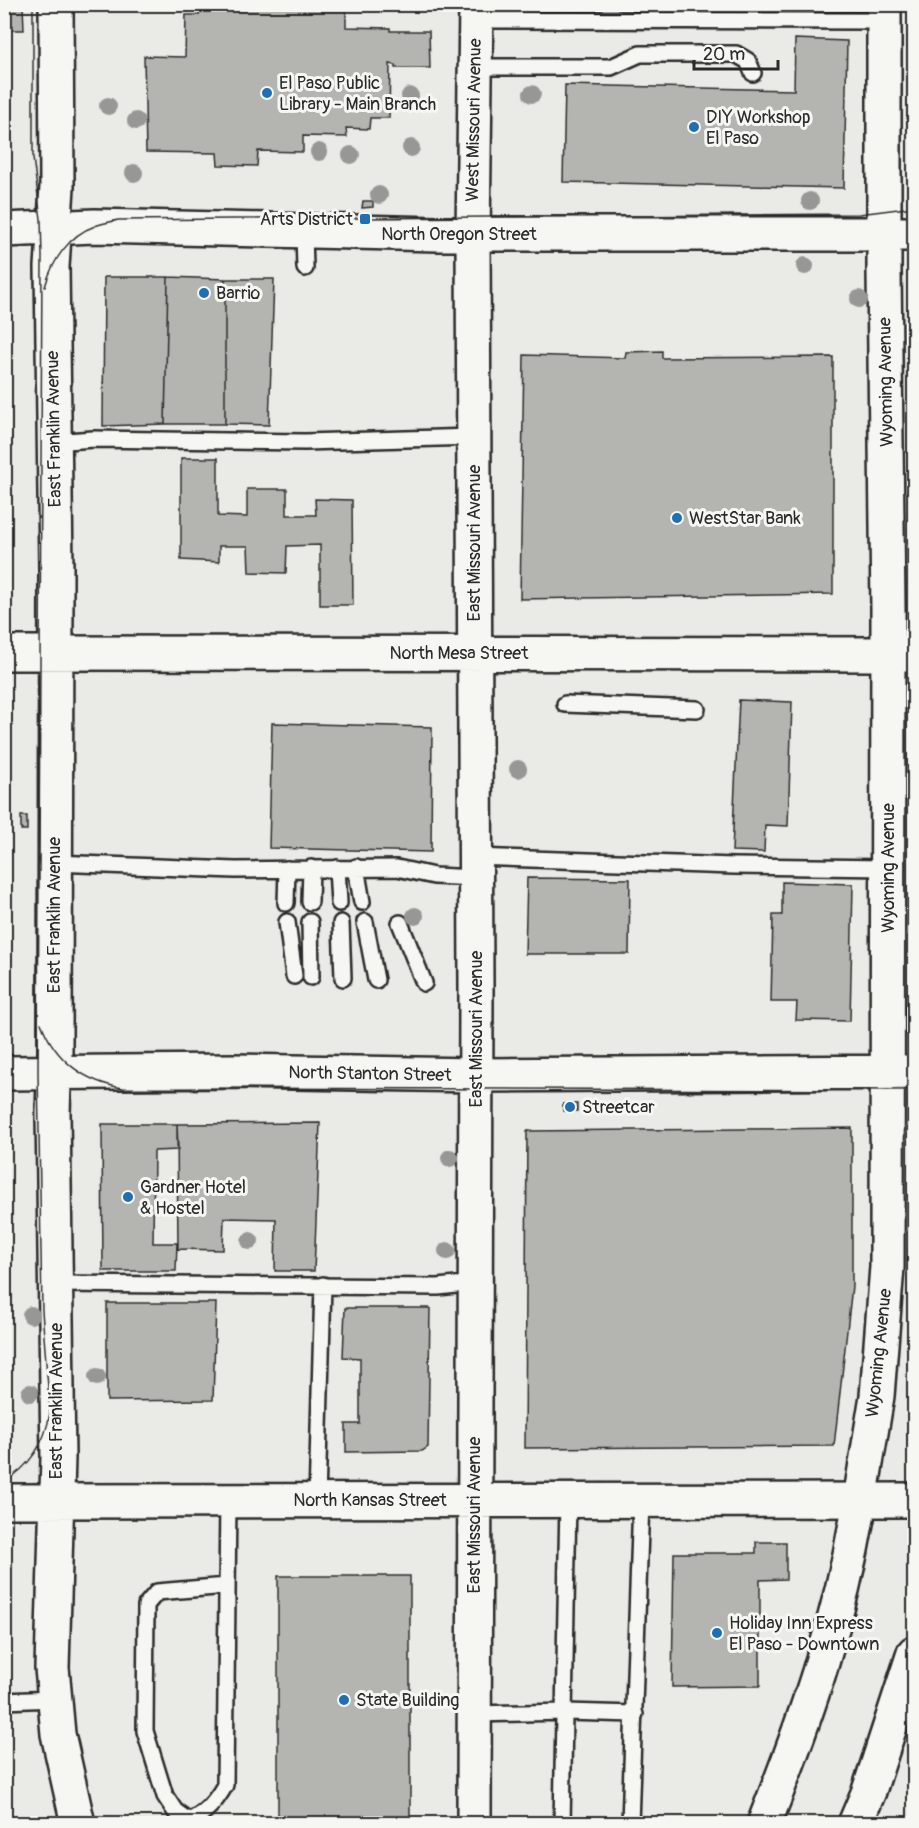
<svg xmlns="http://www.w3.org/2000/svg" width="919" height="1828" font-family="Pangolin,sans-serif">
<rect width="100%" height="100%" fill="#eaeae6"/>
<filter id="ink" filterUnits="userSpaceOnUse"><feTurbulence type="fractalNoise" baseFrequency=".0167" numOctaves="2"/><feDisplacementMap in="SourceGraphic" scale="12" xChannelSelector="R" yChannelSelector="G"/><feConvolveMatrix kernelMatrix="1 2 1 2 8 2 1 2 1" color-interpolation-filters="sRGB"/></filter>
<g filter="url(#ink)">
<path fill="#b4b4b1" stroke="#2b2b2b" stroke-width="1.5" d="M11 4H23L24 30H11Z
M199 4H346V27L390 28V31H429L430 68H395V65L390 64 389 118H370L369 129 346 128 347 137 303 136V152L258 151 257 166 218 165 217 153 146 152 144 56 185 57 186 15H199Z
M520 4H727V12H596V21L520 25Z
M795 39 847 41 844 188 563 182 565 85 794 90Z
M363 201H373V207L362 208Z
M104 277H168L165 424 103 426Z
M168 277 225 279V424H165Z
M225 279H274L269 425 225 424Z
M662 351V358L833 357V594L520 599 524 355 625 358 626 352Z
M181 458H218V516L247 517V489H287V515H316L315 499 352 500 353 605H320V545L287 546 286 573 249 572 248 546H219V562L181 560Z
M4 514H8L9 605H4Z
M739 700 792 702 788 826 765 825 764 852 732 851Z
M4 704H8L7 1027H4Z
M272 723 432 727 431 852 269 848Z
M21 816H27V830H21Z
M527 878 630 879 629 954H525Z
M782 882 853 884 850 1021 796 1020 797 1002H771L773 915H782Z
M563 1104H577V1111H563Z
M320 1123 314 1271H275L276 1219 224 1218 223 1250 178 1249 177 1124Z
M102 1124H177L178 1150 154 1151 153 1243H177L176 1271H103Z
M852 1128V1286L834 1446 525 1448 527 1131Z
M4 1250 6 1446H4Z
M107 1303H216L213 1400 107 1401Z
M345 1308H430L428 1447 422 1451 346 1452V1424H360V1358L343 1357Z
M756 1542H786V1579L760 1580V1686L672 1687 674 1553H756Z
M278 1576H410V1824H278Z"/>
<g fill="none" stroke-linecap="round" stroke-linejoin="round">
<g stroke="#2b2b2b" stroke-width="20">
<path id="lane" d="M476 20 884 21
M475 67H611L640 54H736L748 61 753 73
M304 232 305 268
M54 442 93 439 305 442 473 437
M565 704 697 709
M475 857 734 866 888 868
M54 863 235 870 397 868 434 876 475 878
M356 867 362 902
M337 868 339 903
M310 902 311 868
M286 903 287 869
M287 922 294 976
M310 922 311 977
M365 922 376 980
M341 923 343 978
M400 923 424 983
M55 1284 438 1287 475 1283
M317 1500 323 1285
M4 1701 54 1699
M474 1714 566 1712 635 1714
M189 1821 175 1811 165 1796 145 1731 146 1605 157 1592 227 1586
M189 1824V1821C206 1813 216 1801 225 1785L228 1500
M562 1824 568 1500
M630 1824 641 1500"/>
</g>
<g stroke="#2b2b2b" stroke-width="38">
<path id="secondary" d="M56 4 57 187 52 267 56 569 55 1051 53 1113 58 1457 52 1668 58 1734 78 1824
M4 230 94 226 438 234H914
M4 653 888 654
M4 1073 233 1071 476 1075 914 1072
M860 1500 877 1396 887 1267 888 610 884 271V4
M4 1501 914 1500
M474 1824 476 986 473 235 476 4"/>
</g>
<g stroke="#2b2b2b" stroke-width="38">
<path id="primary" d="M888 654H914"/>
</g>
<g stroke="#2b2b2b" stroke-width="38">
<path id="highway" d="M764 1824C807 1716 842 1615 860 1500
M855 1824 869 1791 914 1653"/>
</g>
<use href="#lane" stroke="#f6f6f2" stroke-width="15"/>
<use href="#secondary" stroke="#f6f6f2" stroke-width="33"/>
<use href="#primary" stroke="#f6f6f2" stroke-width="33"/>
<use href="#highway" stroke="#f6f6f2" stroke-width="33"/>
<path stroke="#2b2b2b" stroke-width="1.5" d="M45 287C52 261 69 235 95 226 103 223 111 222 118 220L859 214 914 207
M41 1023C55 1060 84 1082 123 1088L914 1090
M4 1482C31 1466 45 1443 50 1413L42 1311 38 1072 42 256 41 219 33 158V4"/>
</g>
<g fill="#979795">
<circle cx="532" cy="94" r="9"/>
<circle cx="410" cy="96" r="9"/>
<circle cx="108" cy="106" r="9"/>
<circle cx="136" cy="121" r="9"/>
<circle cx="411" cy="148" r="9"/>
<circle cx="319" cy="152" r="9"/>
<circle cx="351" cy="155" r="9"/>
<circle cx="134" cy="173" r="9"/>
<circle cx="379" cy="195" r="9"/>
<circle cx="810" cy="201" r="9"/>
<circle cx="805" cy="266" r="9"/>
<circle cx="859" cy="299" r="9"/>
<circle cx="518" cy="769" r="9"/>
<circle cx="415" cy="916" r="9"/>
<circle cx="450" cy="1158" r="9"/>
<circle cx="250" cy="1241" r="9"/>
<circle cx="447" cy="1251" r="9"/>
<circle cx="31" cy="1315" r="9"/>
<circle cx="97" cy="1377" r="9"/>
<circle cx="30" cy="1393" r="9"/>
</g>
</g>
<g fill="#1f6fb2" stroke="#f6f6f2" stroke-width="2">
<circle cx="267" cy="93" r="6"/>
<circle cx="694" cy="127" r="6"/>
<rect x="359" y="213" width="12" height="12" rx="3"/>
<circle cx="204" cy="293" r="6"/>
<circle cx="677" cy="518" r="6"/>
<circle cx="570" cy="1107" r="6"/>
<circle cx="128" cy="1197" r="6"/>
<circle cx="717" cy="1633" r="6"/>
<circle cx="344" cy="1700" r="6"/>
</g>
<g text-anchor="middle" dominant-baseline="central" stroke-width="6" stroke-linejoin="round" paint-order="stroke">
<g font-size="18" fill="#2b2b2b" stroke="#f6f6f2" text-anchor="start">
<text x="279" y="83">El Paso Public<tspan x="279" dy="21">Library - Main Branch</tspan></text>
<text x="706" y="117">DIY Workshop<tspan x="706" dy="21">El Paso</tspan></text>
<text x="353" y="219" text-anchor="end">Arts District</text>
<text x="216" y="293">Barrio</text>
<text x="689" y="518">WestStar Bank</text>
<text x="582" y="1107">Streetcar</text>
<text x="140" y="1187">Gardner Hotel<tspan x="140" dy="21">&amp; Hostel</tspan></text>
<text x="729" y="1623">Holiday Inn Express<tspan x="729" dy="21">El Paso - Downtown</tspan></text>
<text x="356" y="1700">State Building</text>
</g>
<g font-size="18" fill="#2b2b2b" stroke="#f6f6f2">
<text transform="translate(474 120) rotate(-89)">West Missouri Avenue</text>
<text x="459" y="234">North Oregon Street</text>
<text transform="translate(886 382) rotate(-91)">Wyoming Avenue</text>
<text transform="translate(54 429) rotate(-91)">East Franklin Avenue</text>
<text transform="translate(474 543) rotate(-90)">East Missouri Avenue</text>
<text x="459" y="653">North Mesa Street</text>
<text transform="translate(888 868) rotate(-90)">Wyoming Avenue</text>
<text transform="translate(54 915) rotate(-90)">East Franklin Avenue</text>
<text transform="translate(476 1029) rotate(-90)">East Missouri Avenue</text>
<text transform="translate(370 1074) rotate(1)">North Stanton Street</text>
<text transform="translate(879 1353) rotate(-84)">Wyoming Avenue</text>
<text transform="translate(56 1401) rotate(-90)">East Franklin Avenue</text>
<text x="370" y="1500">North Kansas Street</text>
<text transform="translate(474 1515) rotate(-90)">East Missouri Avenue</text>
</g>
</g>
<rect width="919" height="1828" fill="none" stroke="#f6f6f2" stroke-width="24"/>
<rect x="12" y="12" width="895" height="1804" fill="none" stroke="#2b2b2b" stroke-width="2" filter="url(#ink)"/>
<path d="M694 60v9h84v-9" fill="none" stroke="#2b2b2b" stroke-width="3"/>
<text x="703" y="60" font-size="18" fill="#2b2b2b" stroke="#f6f6f2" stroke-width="4.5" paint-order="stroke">20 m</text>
</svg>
